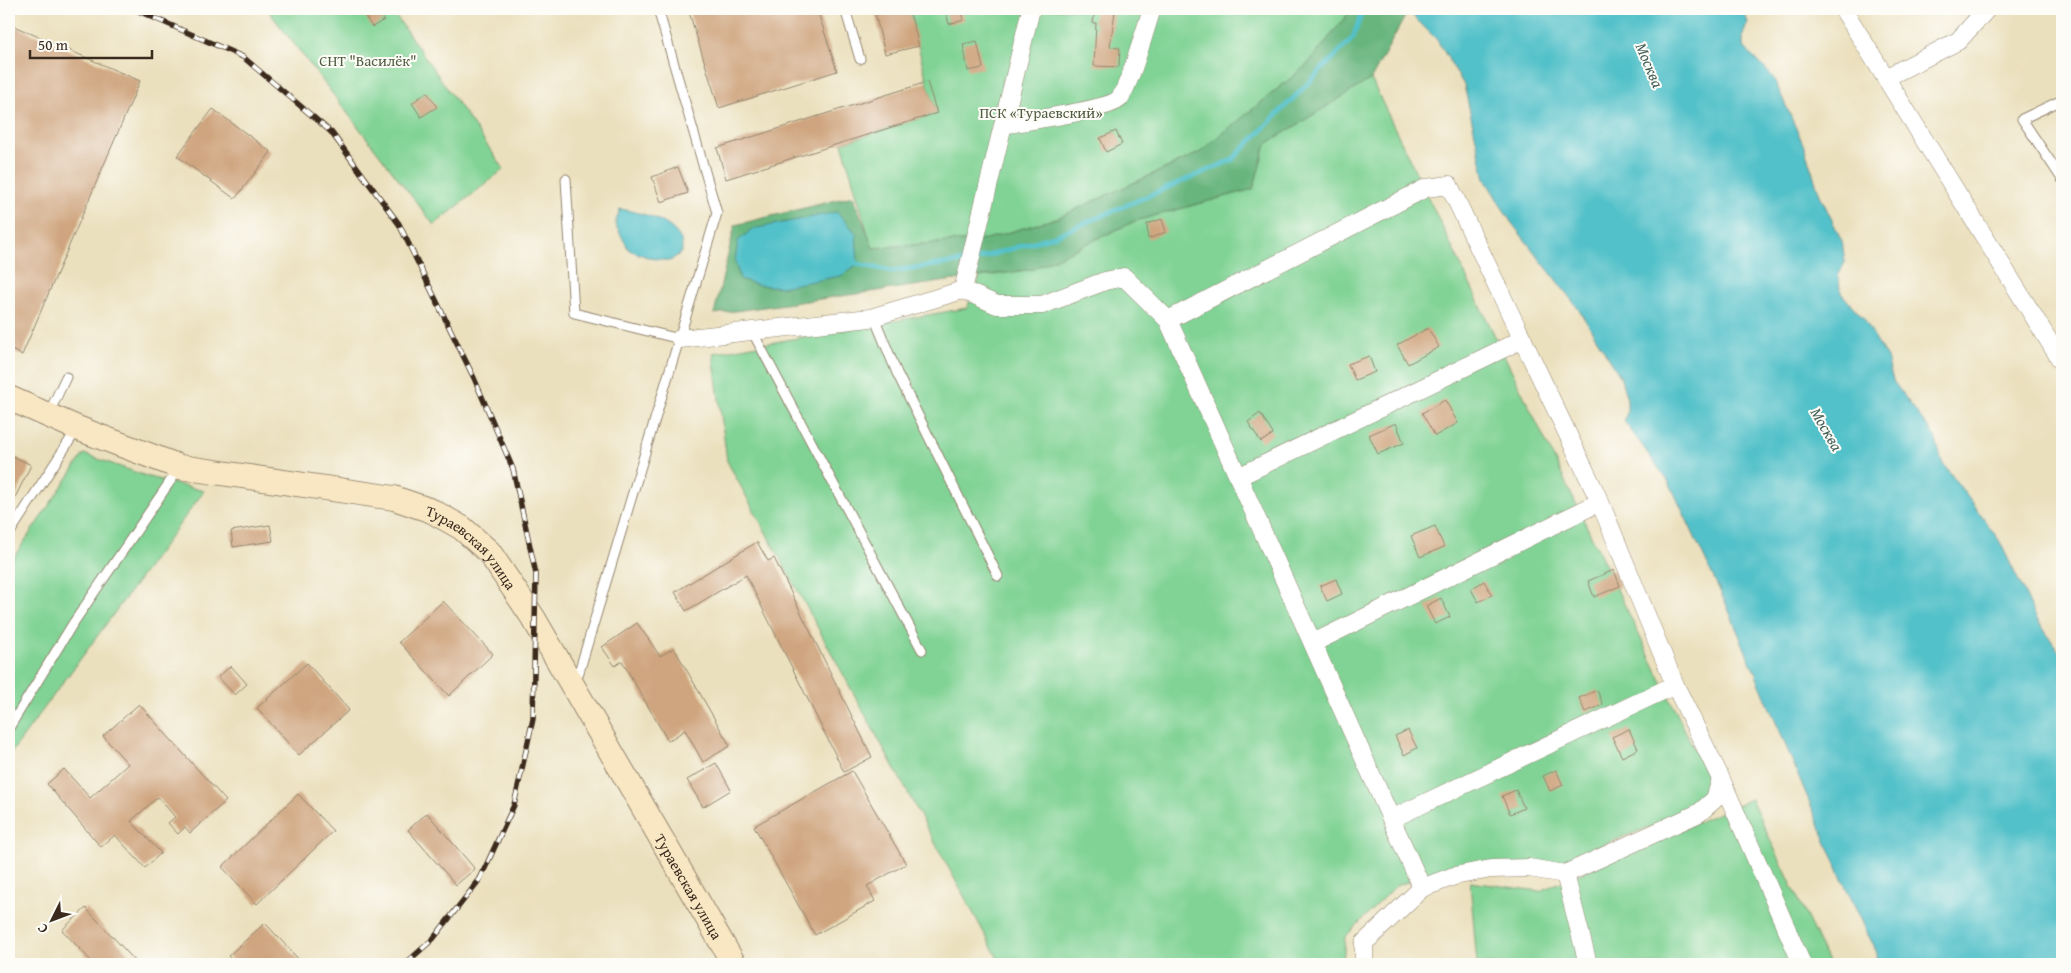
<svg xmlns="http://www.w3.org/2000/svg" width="2071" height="973" font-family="'Gentium Book Plus',serif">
<rect width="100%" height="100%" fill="#fdfcf7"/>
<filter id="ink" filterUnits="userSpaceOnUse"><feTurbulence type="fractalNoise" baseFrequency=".02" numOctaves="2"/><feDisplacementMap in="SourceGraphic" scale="10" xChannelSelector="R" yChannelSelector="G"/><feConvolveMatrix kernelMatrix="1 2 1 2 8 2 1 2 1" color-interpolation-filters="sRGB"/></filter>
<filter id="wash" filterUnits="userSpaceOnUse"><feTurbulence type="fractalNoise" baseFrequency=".0096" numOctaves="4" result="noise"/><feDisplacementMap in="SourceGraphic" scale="20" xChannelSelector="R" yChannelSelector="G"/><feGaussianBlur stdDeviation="1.12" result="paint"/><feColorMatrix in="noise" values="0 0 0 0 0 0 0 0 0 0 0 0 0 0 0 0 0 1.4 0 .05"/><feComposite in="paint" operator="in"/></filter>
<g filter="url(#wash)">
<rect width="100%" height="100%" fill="#ebe0bd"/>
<path fill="#81d395" stroke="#5e7e5a" d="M267 9H391L504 169 434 225Z
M909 9H1352L1308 64 1199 153 1057 218 987 239 872 248 842 143 937 113 927 82Z
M1371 79 1710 782 1689 812 1547 866 1470 864 1397 885 1345 937 1343 964H1001L727 461 713 353 967 308 980 277 1033 269 1135 221 1253 189 1266 144Z
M84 454 149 477 204 491 9 756V564Z
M1751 799 1829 964H1477L1470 882 1540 891Z"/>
<path fill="#68b57e" stroke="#52704e" d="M1352 9H1406L1408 11 1371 79 1266 144 1253 189 1135 221 1033 269 714 314 735 225 853 196 873 248 987 239 1057 218 1199 153 1308 64Z"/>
<path fill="#53c1c9" stroke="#477674" d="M1406 9H1742L1748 22 1743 35V46L1773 77 1803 144 1820 195 1842 241 1845 262 1838 276 1841 293 1864 319 1887 358 1893 381 1935 437 1942 462 1999 540 2038 621 2062 656V964H1878L1877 953 1842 879 1726 604 1669 482 1624 421 1627 412V399L1620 376 1577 307 1511 222 1485 179 1464 85 1437 40Z
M620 209C639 212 672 220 681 240 682 243 682 249 682 252L670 261 650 258 629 250 615 224Z
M837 212 856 233 858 264 841 276 781 287 759 285 740 279 735 261 738 241 752 229Z"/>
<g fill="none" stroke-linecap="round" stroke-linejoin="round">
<path stroke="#53c1c9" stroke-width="5" d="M974 260 1057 235 1232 160 1353 38 1363 9
M858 264 892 271 966 261"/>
</g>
<g id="blocks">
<path fill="#cfa57f" d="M360 9H377L384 20 372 27Z
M688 9H817L837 71 719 108Z
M874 9H909L919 46 885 54Z
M945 9H961L964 20 949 24Z
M1095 9 1115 11 1110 47 1120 48 1119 67 1094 66 1096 23H1093Z
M9 24 140 81 22 355 9 349Z
M977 41 983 68 968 71 963 44Z
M927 82 937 113 726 179 717 148Z
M427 92 437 107 421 117 412 103Z
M213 109 271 152 235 199 177 156Z
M1116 131 1122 144 1106 152 1100 138Z
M678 167 688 193 661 202 652 177Z
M1162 219 1166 232 1148 239 1147 224Z
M1428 328 1439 347 1408 364 1397 345Z
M1369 356 1375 372 1355 380 1348 364Z
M1445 400 1458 423 1435 436 1422 413Z
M1260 413 1273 434 1261 442 1248 422Z
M1396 423 1404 443 1378 454 1369 435Z
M9 454 31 465 9 510Z
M270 525 273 541 233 547 231 531Z
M1435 526 1444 547 1420 557 1411 536Z
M757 542 768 561 774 558 872 757 844 772 746 575 686 611 675 592Z
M1614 570 1620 586 1594 597 1588 581Z
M1336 579 1342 594 1327 601 1320 586Z
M1484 581 1492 595 1478 602 1471 589Z
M1441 598 1450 617 1435 624 1426 606Z
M443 601 493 654 449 696 399 642Z
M637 623 660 656 674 648 730 746 703 762 685 730 668 741 622 661 615 666 602 647Z
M307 663 349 710 299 755 257 708Z
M231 666 247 684 235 695 218 677Z
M1597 690 1603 705 1585 712 1579 698Z
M139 704 226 801 190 833 185 827 178 834 168 823 175 817 158 797 131 821 161 853 145 868 115 835 101 847 47 784 64 769 90 798 128 764 103 736Z
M1629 729 1638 749 1622 757 1612 737Z
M1408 730 1417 748 1404 755 1395 736Z
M716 763 731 790 703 807 687 780Z
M1556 770 1563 785 1550 791 1543 776Z
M852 771 906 864 867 886 875 901 815 935 754 826Z
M1516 790 1524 808 1510 814 1502 796Z
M298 794 333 831 257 904 222 867Z
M427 813 475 869 456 885 408 830Z
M86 908 138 964H94L62 930Z
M265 923 303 964H236L228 956Z"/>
</g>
</g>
<g filter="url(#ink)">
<use href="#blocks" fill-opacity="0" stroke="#93856e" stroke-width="1"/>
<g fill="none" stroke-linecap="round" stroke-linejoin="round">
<g stroke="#93856e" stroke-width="11">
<path id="lane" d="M845 9 860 59
M2062 100 2022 119 2062 179
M566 179 574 313 680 339
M874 317 897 373 998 576
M752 331 922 650
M48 415 66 377
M9 534 77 429
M576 682 717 213 658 9
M9 728 72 625 180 467"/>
</g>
<g stroke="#93856e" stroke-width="19">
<path id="street" d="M1843 9 2062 362
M1887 77 1958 41 1987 9
M1003 125C1023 121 1108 110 1119 99 1129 88 1146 26 1152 9
M963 290 1031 9
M680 339 870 318 963 290 997 305H1042L1105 281 1124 277 1168 320
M1238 477 1523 339
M1313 643 1600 502
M1721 779 1802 964
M1391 819 1675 685
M1565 874 1588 964
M1364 964V943L1422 888 1454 876 1491 869 1529 868 1565 874 1699 813 1715 799 1721 779 1675 685 1600 502 1449 185 1426 188 1168 320 1422 888"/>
</g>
<g stroke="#93856e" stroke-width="26">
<g id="secondary">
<path id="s1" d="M9 398 77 428 180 467 394 498 432 511 462 528 489 552 534 619 734 964"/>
</g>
</g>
<use href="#lane" stroke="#fff" stroke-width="9"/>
<use href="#street" stroke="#fff" stroke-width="18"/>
<use href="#secondary" stroke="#f9e7c3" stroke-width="24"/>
<g stroke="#3b2a1e" stroke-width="5.5">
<path id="rail" d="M134 9 243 57 331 132 399 224 474 378 513 469 536 574 533 719 514 805 480 879 433 939 405 964"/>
</g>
<use href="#rail" stroke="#fdfcf7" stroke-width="4" stroke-dasharray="11" stroke-linecap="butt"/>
</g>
</g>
<g text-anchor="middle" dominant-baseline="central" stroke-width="4" stroke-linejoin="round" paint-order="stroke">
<g font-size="15" fill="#505d42" stroke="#fdfcf7">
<text x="368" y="60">СНТ "Василёк"</text>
<text x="1041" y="112">ПСК «Тураевский»</text>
</g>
<g font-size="15" fill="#3b2a1e" stroke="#fdfcf7">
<text stroke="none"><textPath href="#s1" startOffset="495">Тураевская улица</textPath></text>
<text stroke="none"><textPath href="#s1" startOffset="901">Тураевская улица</textPath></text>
</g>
<g font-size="16" font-style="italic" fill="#435f5a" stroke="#fdfcf7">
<text transform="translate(1650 65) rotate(67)">Москва</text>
<text transform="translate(1827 429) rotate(60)">Москва</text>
</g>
</g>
<rect width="2071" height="973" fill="none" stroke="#fdfcf7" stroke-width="30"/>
<g transform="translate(52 920) rotate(228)" stroke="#fdfcf7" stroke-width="4" paint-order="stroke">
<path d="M0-4L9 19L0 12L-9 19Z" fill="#3b2a1e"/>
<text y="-8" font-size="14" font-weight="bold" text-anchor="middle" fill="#3b2a1e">С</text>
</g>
<path d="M30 50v8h122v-8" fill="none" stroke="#3b2a1e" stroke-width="2.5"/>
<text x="38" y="50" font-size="15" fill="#3b2a1e" stroke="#fdfcf7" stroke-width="4" paint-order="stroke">50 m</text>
</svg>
